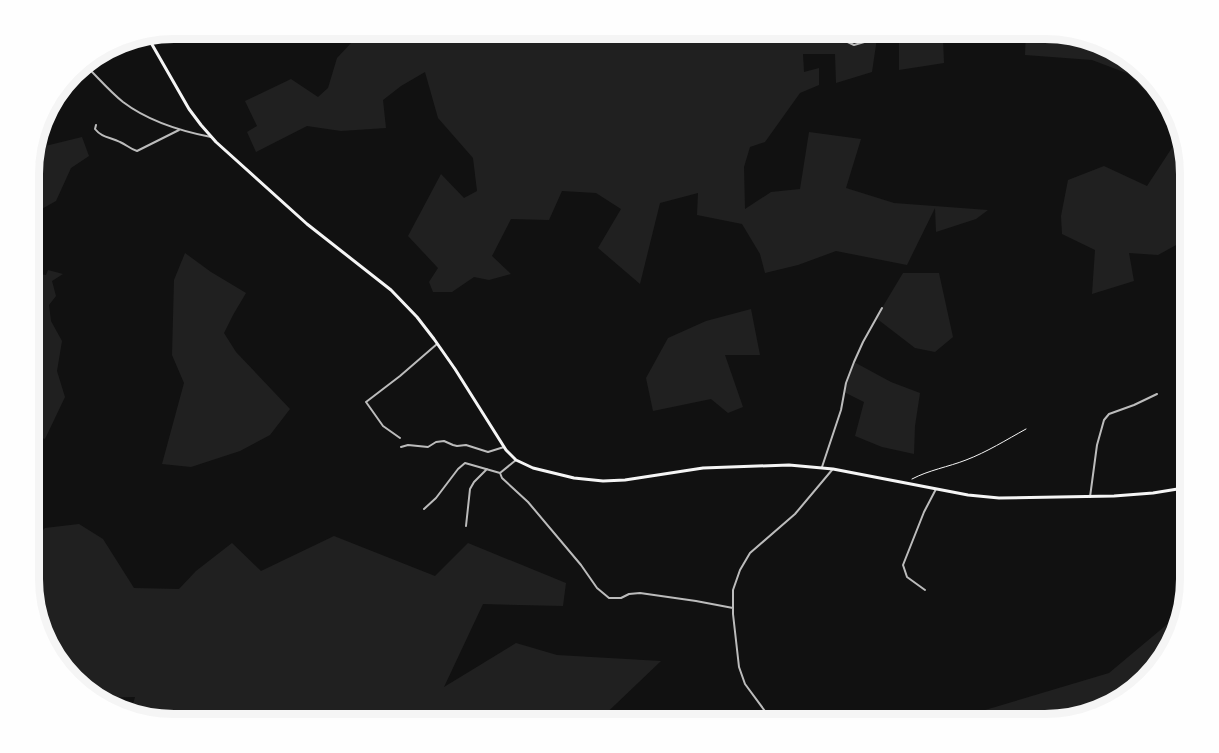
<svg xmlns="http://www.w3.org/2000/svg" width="1219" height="753" font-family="Montserrat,sans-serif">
<rect width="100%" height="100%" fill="#111"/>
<path fill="#202020" d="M381 29H820L854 45 877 38 872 72 836 83 835 54H803L804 72 819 68V85L800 93 765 142 750 147 744 167 745 209 771 192 800 189 809 132 861 139 846 188 894 203 988 210 976 219 936 232 935 208 907 265 836 251 798 265 765 273 760 254 742 224 697 215 698 193 660 203 640 284 598 248 621 209 596 193 562 191 549 220 511 219 492 256 511 274 489 280 474 277 452 292H433L429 282 438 268 408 236 441 174 464 198 477 191 473 158 438 118 425 72 401 86 383 100 386 128 341 131 307 126 256 152 247 132 257 126 245 101 291 79 318 97 328 88 337 58 352 42Z
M899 29H972V35L943 39 944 63 899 70Z
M1026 29H1045L1126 53 1171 101 1178 125 1129 74 1092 60 1025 55Z
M1181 134 1190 164V240L1187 239 1158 255 1129 253 1134 281 1092 294 1095 250 1062 234 1061 216 1068 180 1104 166 1147 186Z
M82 137 89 156 71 168 56 201 38 211 30 210V155L32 147 37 148Z
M185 253 211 272 246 293 233 315 224 333 236 352 290 409 270 435 240 451 191 467 162 464 184 383 172 355 174 280Z
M48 270 63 274 52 281 56 296 49 305 51 321 62 341 57 371 65 397 45 439 30 434V430L42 410 30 400V282L33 273 46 275Z
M903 273H939L953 337 935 352 915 348 876 318Z
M751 309 760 355H725L743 407 728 413 711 399 653 411 646 378 668 338 706 321Z
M854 362 891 382 920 393 915 426 914 454 882 447 855 436 864 402 844 392Z
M79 524 103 539 134 588 179 589 196 571 232 543 261 571 334 536 435 576 468 543 566 583 563 606 483 604 444 687 516 643 557 655 661 661 595 724H578L558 711 534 724H174L131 712 135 697 92 698 48 652 30 598V544L45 528Z
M1183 611 1166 660 1117 705 1054 724H938L1109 673Z"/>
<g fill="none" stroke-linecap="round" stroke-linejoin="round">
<path stroke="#f5f5f5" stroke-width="1" d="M912 479C929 470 948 467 966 460 987 452 1006 440 1026 429"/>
<path stroke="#bcbcbc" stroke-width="2" d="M820 29 854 45 909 29
M82 62C96 75 108 90 123 102 148 121 180 131 211 137
M96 125 95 129C102 138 111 137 120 142 127 145 130 149 137 151L179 130
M400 438 383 426 366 402 400 376 437 344
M401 447 408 445 428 447 436 442 444 441 453 445 457 446 466 445 488 452 504 447
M516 460 500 473 502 478 528 502 581 565 597 588 609 598H621L629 594 640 593 696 601 733 608
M822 467 841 410 846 383 854 362 863 342 882 308
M1090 497 1097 445 1104 420 1109 414 1134 405 1157 394
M424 509 436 498 458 469 465 463 500 473
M466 526 470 489 474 482 487 469
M925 590 907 577 903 565 924 512 936 489
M773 724V722L745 684 739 667 733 614V590L740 570 750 553 795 514 832 470"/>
<path stroke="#f5f5f5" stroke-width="3" d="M146 34 189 109 201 125 216 142 307 224 391 290 417 317 434 339 455 369 506 450 516 460 533 468 574 478 603 481 625 480 703 468 789 465 833 469 968 495 999 498 1114 496 1153 493 1190 487"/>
</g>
<path d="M0 0H1219V753H0ZM174 39H1045A135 135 0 0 1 1180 174V579A135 135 0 0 1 1045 714H174A135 135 0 0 1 39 579V174A135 135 0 0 1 174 39Z" fill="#fefefe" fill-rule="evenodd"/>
<path fill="none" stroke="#f5f5f5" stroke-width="8" d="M174 39H1045A135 135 0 0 1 1180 174V579A135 135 0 0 1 1045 714H174A135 135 0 0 1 39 579V174A135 135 0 0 1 174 39Z"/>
</svg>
